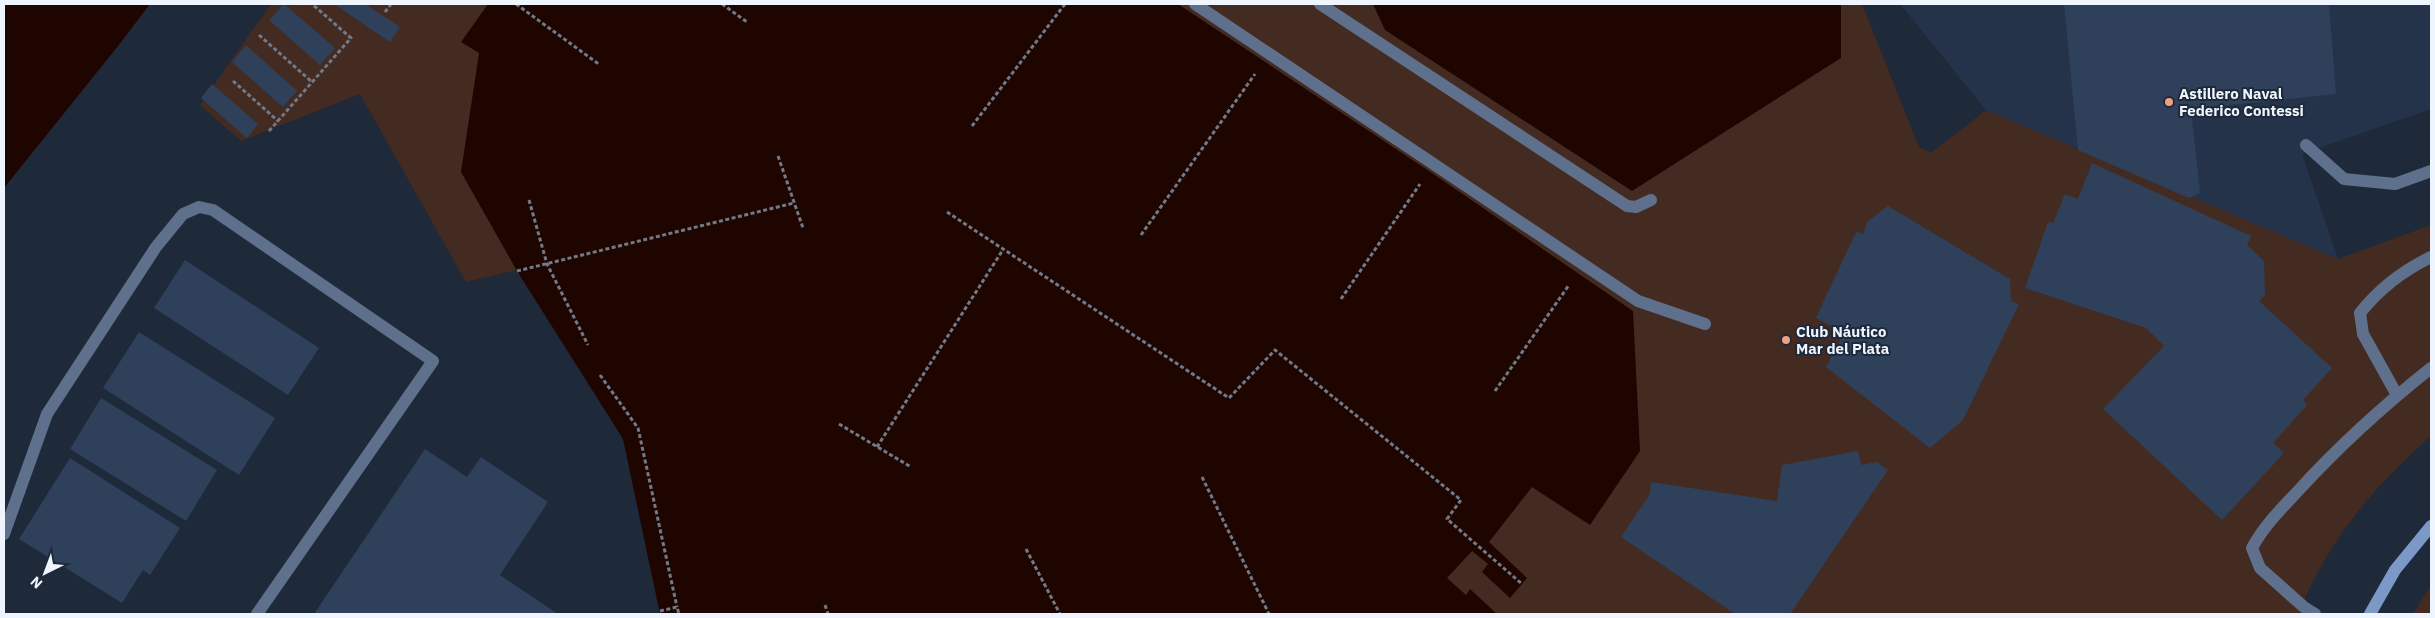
<svg xmlns="http://www.w3.org/2000/svg" width="2435" height="618" font-family="'IBM Plex Sans',sans-serif">
<rect width="100%" height="100%" fill="#1e293a"/>
<path fill="#25334a" d="M1900 4H2431V109L2302 154 2338 259 1986 110Z"/>
<path fill="#442b21" d="M271 4H1862L1919 147 1931 153 1986 110 2338 259 2431 225V436C2371 490 2329 539 2298 614H1437L794 203 466 282 360 94 241 141 200 105Z
M2431 585V614H2413Z"/>
<path fill="#1f0500" d="M4 4H150L118 46 4 188Z
M488 4H1178L1429 171 1633 311 1640 451 1590 525 1532 487 1489 542 1527 578 1510 598 1482 572 1488 564 1472 551 1447 578 1466 595 1470 589 1497 614H660L623 439 517 271 461 172 479 53 461 42Z
M1373 4H1841V58L1632 191 1385 30Z"/>
<path fill="#2f405a" d="M284 4 335 48 320 65 269 20Z
M334 4H365L400 27 390 42Z
M2064 4H2329L2336 94 2191 109 2200 193 2189 198 2078 150Z
M246 45 297 91 283 107 232 62Z
M212 84 258 124 247 138 201 98Z
M2092 163 2251 236 2247 245 2264 261 2265 295 2259 301 2332 368 2303 400 2307 405 2273 443 2284 453 2222 520 2103 409 2164 346 2146 328 2025 288 2048 222 2053 223 2065 194 2078 199Z
M1888 206 2010 279 2011 301 2019 304 1963 420 1930 448 1826 367 1844 333 1816 318 1856 232 1863 234 1868 221Z
M185 260 319 348 288 395 154 308Z
M139 332 275 418 239 475 103 388Z
M101 398 217 470 186 521 70 449Z
M425 449 467 477 481 457 548 502 500 575 558 614H314Z
M1858 451 1861 465 1877 462 1888 470 1790 614H1735L1621 537 1650 494 1651 482 1777 501 1782 465Z
M70 458 180 528 150 575 143 570 122 603 19 539Z"/>
<g fill="none" stroke-linecap="round" stroke-linejoin="round">
<path stroke="#717a88" stroke-width="3" stroke-dasharray="4 2.5" stroke-linecap="butt" d="M516 4 600 65
M722 4 747 22
M385 12 391 4
M259 35 312 82
M233 81 278 121
M972 126 1065 4
M269 131 351 38 312 4
M778 156 803 228
M529 200 547 264 588 345
M947 212 1229 398 1275 350 1461 500 1447 519 1522 584
M1141 235 1255 74
M517 271 794 203
M1341 299 1420 184
M600 375 638 428 677 607
M1495 391 1569 285
M839 424 911 467
M877 447 1004 248
M1202 477 1269 614
M1026 549 1060 614
M825 605 828 614
M660 611 677 607 679 614"/>
<path stroke="#5e708c" stroke-width="12" d="M2306 145 2344 179 2395 184 2431 171
M2397 395 2363 334 2360 313C2379 289 2404 270 2431 257
M4 534 47 414 156 247 183 214 199 207 213 210 433 361 257 614
M2315 614 2305 608 2260 568 2252 548C2264 526 2280 510 2297 492 2338 447 2383 406 2431 368"/>
<path stroke="#5e708c" stroke-width="12" d="M1195 4 1638 301 1705 324
M1320 4 1627 206 1636 207 1651 200"/>
<path stroke="#7b98c6" stroke-width="12" d="M2370 614 2395 570 2431 526"/>
</g>
<g fill="#f2a07f" stroke="#1e293a" stroke-width="2">
<circle cx="2169" cy="102" r="5"/>
<circle cx="1786" cy="340" r="5"/>
</g>
<g text-anchor="middle" dominant-baseline="central" stroke-width="4" stroke-linejoin="round" paint-order="stroke">
<g font-size="15" font-weight="bold" fill="#eff5ff" stroke="#1e293a" text-anchor="start">
<text x="2179" y="93">Astillero Naval<tspan x="2179" dy="17">Federico Contessi</tspan></text>
<text x="1796" y="331">Club Náutico<tspan x="1796" dy="17">Mar del Plata</tspan></text>
</g>
</g>
<rect width="2435" height="618" fill="none" stroke="#eff5ff" stroke-width="10"/>
<g transform="translate(45 573) rotate(222)" stroke="#1e293a" stroke-width="4" paint-order="stroke">
<path d="M0-4L9 19L0 12L-9 19Z" fill="#eff5ff"/>
<text y="-8" font-size="14" font-weight="bold" text-anchor="middle" fill="#eff5ff">N</text>
</g>
</svg>
